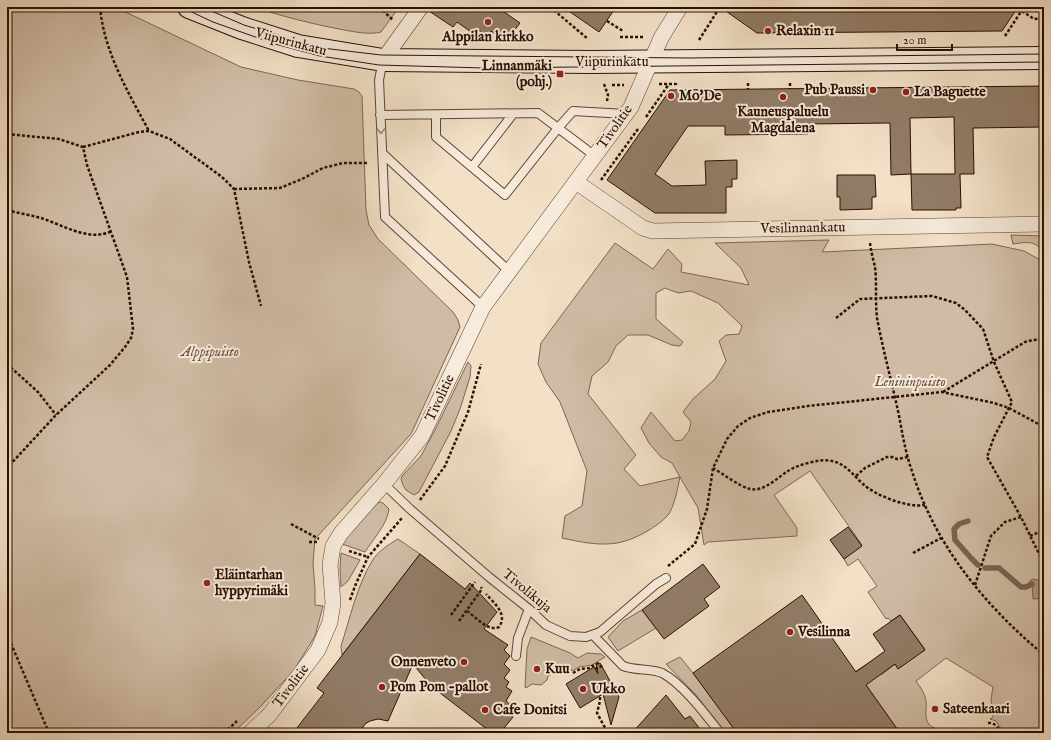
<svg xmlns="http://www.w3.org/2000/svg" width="1051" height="740" font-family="'IM FELL English',serif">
<rect width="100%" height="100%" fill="#f2e0c7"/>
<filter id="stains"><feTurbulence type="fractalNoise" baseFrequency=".005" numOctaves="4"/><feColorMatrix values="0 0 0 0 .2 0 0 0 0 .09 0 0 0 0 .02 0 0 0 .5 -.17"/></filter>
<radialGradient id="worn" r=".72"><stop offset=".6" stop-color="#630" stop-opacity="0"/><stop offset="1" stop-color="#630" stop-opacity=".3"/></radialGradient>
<path fill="#d0bca6" stroke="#7d6654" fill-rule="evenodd" d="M7 7H115L241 67 298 80 354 89 359 92 362 96 366 210 369 225 378 239 453 312 458 320 460 327 411 434 315 539 313 563 315 589V605L323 606 315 636 294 670 262 705 233 733H7Z
M254 7H393L397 10 381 32C369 35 356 32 344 30 313 24 284 17 254 7Z
M1011 235 1044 236V253C1035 240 1028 242 1013 244Z
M829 240 822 252 992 244 1024 251 1044 262V733H1004L996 721 990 719 993 717 991 699 993 687 946 658 916 681C920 687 925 693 926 701 927 708 924 716 928 723 932 729 939 728 944 733H900L856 671 870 662 881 675 894 665 925 649 900 615 891 621 888 618 886 619 868 592 877 586 858 559 848 566 844 559 862 545 810 471 774 495 797 528V536L708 542 704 545 698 508 680 477C678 487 674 508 668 515 658 527 632 541 617 543 599 546 580 542 562 538L565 516 582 506 587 471 560 402 546 382 538 364 541 343 615 243 653 269 668 249 682 264 681 272 749 285 741 268 715 243ZM665 288 678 293 691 291 718 303 742 326 739 334 726 335 719 341 726 361 715 379 693 399 683 412 691 422 689 431 682 440 675 441 651 412 641 428 649 443 661 457 672 463 680 477 640 486 624 469 636 455 588 394 592 376 608 362 616 346 628 335H648L672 345 680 346 683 342 656 319V293Z
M468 362 471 366 470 377 460 409 451 431 419 492 414 495 406 490 403 485 401 479 403 475 421 456 436 428Z
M380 502 383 503 389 509C387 525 373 539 365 552L342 544 348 535 377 503Z
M398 539 420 554 342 655 341 646C350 618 357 586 372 561 378 551 388 545 398 539Z
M341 553 360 560 348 581 341 587 340 568Z
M642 610 656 628 618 651 608 637 623 621Z
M531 637 570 653 578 658 587 653 601 654 605 657 592 665 579 667 572 671 571 669 566 673 557 672 548 676 547 680 541 685 532 684 526 688 525 687 527 649Z
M680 657 693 673 737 733H726L696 695 666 664Z"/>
<path fill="#ae9984" stroke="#796250" d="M1032 579 1042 581 1044 580V598L1033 599 1032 584 1029 582Z"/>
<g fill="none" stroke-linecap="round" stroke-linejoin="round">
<path stroke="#796250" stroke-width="5.5" d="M968 521 959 524 954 529 955 540 971 558 978 565
M985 568H999L1021 587H1026L1032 584"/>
</g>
<path fill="#927c68" stroke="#2a0f02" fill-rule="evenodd" d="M430 7H497L520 23 506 41 491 31 487 37 477 29 474 34 457 22 453 27 429 11Z
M563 7H616L599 32Z
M720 7H1018L1002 31 757 33Z
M1044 86V127L973 128 974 174H960L961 208H956V210H912L911 174 891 175 890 123 808 124V134L725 135V126H688L655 174 672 186 706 185 705 161 737 160V179H732V187H726V213H655L607 180 670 90ZM954 117 955 174H911L910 118Z
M837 175H875L876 197H872V209L840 210V197H837Z
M848 527 862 546 844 559 830 540Z
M420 554 465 589 470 583 497 612 484 629 508 645 504 650 510 656 504 664 510 670 504 678 509 682 506 687 512 691 506 701 512 706 507 712 513 717 500 733H492L431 686 413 664 388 721 378 719 370 721 365 724 359 733H293L324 693 317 688Z
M703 564 720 587 704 599 709 606 664 639 642 610Z
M802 595 856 672 885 651 873 634 900 615 925 650 898 669 895 664 866 685 900 733H737L693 673Z
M600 663 619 697 611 725 603 694 580 708 566 684 594 667 598 674 596 664Z
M666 695 685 719 690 716 703 733H632Z"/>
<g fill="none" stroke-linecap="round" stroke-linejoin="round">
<g stroke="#5c4333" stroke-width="10">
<path id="lane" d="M383 60 379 80 385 217 483 307
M380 115 538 113 595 156
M436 115V137L505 195 558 128 573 111 626 114
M382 153 509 271
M472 167 513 114
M384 484 410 509 489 577 529 609 546 625 570 636 586 637 600 632 656 584 666 578
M593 635 623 666C636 671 650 668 662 673 682 683 706 715 720 733
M516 656 518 638 529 609
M261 724 266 733"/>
</g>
<g stroke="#5c4333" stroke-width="16">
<path id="street" d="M383 60 421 7
M576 182 643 228 653 231 1044 224
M250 733 270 714 318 650 330 622 333 603 330 565 333 546 341 533 384 484 422 436 483 307 631 107 661 38 680 7"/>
</g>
<g stroke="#2a0f02" stroke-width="24">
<path id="secondary" d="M189 7 242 28 298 46 383 60 591 62 1044 58"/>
</g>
<path stroke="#2a0f02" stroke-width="2.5" stroke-dasharray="3 2" stroke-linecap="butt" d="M100 7C104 52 128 92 149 131
M379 7 393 20
M550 7 588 39
M1022 11 1034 19 1044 18
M607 21 623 31
M1005 36 1024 7
M620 37H643
M699 40 720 7
M748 83V89
M790 83V89
M604 84 608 95 607 101
M659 84H676L677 82
M612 85H624
M646 117 669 84
M7 134 59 139 83 147 87 165 127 277 133 329 131 338 125 347 110 365 56 415 7 468
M83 147 139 132 149 131 170 139 222 177 234 189 249 262 261 306
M601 180 638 129
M234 189 280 188 302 179 323 168 343 163H367
M7 210C18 213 30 215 41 218 63 225 87 241 110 232
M870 243C871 251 873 259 875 267 877 284 875 301 877 318 882 345 889 371 895 398 901 421 903 445 911 468 934 544 984 605 1044 655
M836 318 860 299 932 296 956 303 965 310 983 329 994 362 1012 402 994 437 987 457 1021 517 1044 564
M7 364 38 392 56 415
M943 392 1025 342 1033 340 1044 339
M713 468C723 474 739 486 750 489 764 492 777 478 788 471 797 465 821 458 832 461 846 464 853 475 863 484 876 496 908 508 925 505
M856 476 865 468 887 457H892L897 459 908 457
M420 500 445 466 468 412 481 364
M291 524 319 539
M1030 536 1044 530
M309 542H317
M349 551 368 557
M913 553 941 538
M668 566 695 544 707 509 713 468 727 439 738 426 750 418 768 412 808 406 942 392 994 403 1009 408 1044 427
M975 585 991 536 1005 522 1021 517
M350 600 355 586 368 557 402 518
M467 611C476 617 488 632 499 627 508 614 494 603 486 594
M451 615 475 582
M459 621 482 589 481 587
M7 634 49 733
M595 669 604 665
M573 673 580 669 589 668 600 662
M600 697V701L597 713 604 726 610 733
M988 723C994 722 999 728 1001 733
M224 733 237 721"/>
<use href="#lane" stroke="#f7ebdb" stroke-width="8"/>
<use href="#street" stroke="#f7ebdb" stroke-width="15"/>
<use href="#secondary" stroke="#f7ebdb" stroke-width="22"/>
<path stroke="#2a0f02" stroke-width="1" d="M181 7 213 22 275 44 320 56 379 65 484 68 1044 62
M202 7 244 25 322 48 381 55 689 58 1044 54"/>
</g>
<defs><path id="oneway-chevron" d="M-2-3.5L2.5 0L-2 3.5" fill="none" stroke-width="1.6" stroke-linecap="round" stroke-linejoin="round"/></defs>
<use stroke="#9b8879" href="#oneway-chevron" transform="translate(381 131) rotate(88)"/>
<g fill="#8f2418" stroke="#f7ebdb" stroke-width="1.5">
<circle cx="488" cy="22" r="4"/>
<circle cx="768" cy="31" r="4"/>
<rect x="556" y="70" width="8" height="8" rx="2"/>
<circle cx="873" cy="90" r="4"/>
<circle cx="906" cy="92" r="4"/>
<circle cx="671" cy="96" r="4"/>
<circle cx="783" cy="97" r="4"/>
<circle cx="207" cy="583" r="4"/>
<circle cx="790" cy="632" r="4"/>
<circle cx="464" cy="662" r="4"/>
<circle cx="537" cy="669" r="4"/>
<circle cx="382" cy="687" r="4"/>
<circle cx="583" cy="689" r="4"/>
<circle cx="935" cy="709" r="4"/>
<circle cx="485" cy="710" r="4"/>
</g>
<g text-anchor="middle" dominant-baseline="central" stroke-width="4" stroke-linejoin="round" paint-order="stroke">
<g font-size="14" font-weight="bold" fill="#2a0f02" stroke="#f7ebdb" text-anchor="start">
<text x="776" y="31">Relaxin 11</text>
<text x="488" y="37" text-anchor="middle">Alppilan kirkko</text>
<text x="552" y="66" text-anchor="end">Linnanmäki<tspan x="552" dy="16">(pohj.)</tspan></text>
<text x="865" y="90" text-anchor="end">Pub Paussi</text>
<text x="914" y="92">La Baguette</text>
<text x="679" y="96">Mo'De</text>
<text x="783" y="112" text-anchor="middle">Kauneuspaluelu<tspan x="783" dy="16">Magdalena</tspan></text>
<text x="215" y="575">Eläintarhan<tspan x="215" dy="16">hyppyrimäki</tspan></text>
<text x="798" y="632">Vesilinna</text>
<text x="456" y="662" text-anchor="end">Onnenveto</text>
<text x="545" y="669">Kuu</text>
<text x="390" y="687">Pom Pom -pallot</text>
<text x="591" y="689">Ukko</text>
<text x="943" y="709">Sateenkaari</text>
<text x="493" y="710">Cafe Donitsi</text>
</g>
<g font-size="14" fill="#2a0f02" stroke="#f7ebdb">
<text transform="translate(291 42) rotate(15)">Viipurinkatu</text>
<text x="612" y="62">Viipurinkatu</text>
<text transform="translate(615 127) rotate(-55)">Tivolitie</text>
<text transform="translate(803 228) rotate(-1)">Vesilinnankatu</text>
<text transform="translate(440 398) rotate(-65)">Tivolitie</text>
<text transform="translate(527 591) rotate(40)">Tivolikuja</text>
<text transform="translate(291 686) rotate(-53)">Tivolitie</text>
</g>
<g font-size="14" font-style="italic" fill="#644c3b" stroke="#f7ebdb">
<text x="210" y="352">Alppipuisto</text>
<text x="910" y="382">Lenininpuisto</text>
</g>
</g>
<rect width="1051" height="740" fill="none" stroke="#f2e0c7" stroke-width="24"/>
<rect x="8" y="8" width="1035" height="724" fill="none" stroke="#2a0f02" stroke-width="2"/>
<rect x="12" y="12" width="1027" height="716" fill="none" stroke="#2a0f02"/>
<path d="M897 44v6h55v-6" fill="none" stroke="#2a0f02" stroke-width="2"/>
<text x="903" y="44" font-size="12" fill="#2a0f02" stroke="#f7ebdb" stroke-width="3" paint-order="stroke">20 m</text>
<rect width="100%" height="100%" filter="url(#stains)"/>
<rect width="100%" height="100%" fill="url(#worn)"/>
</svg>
